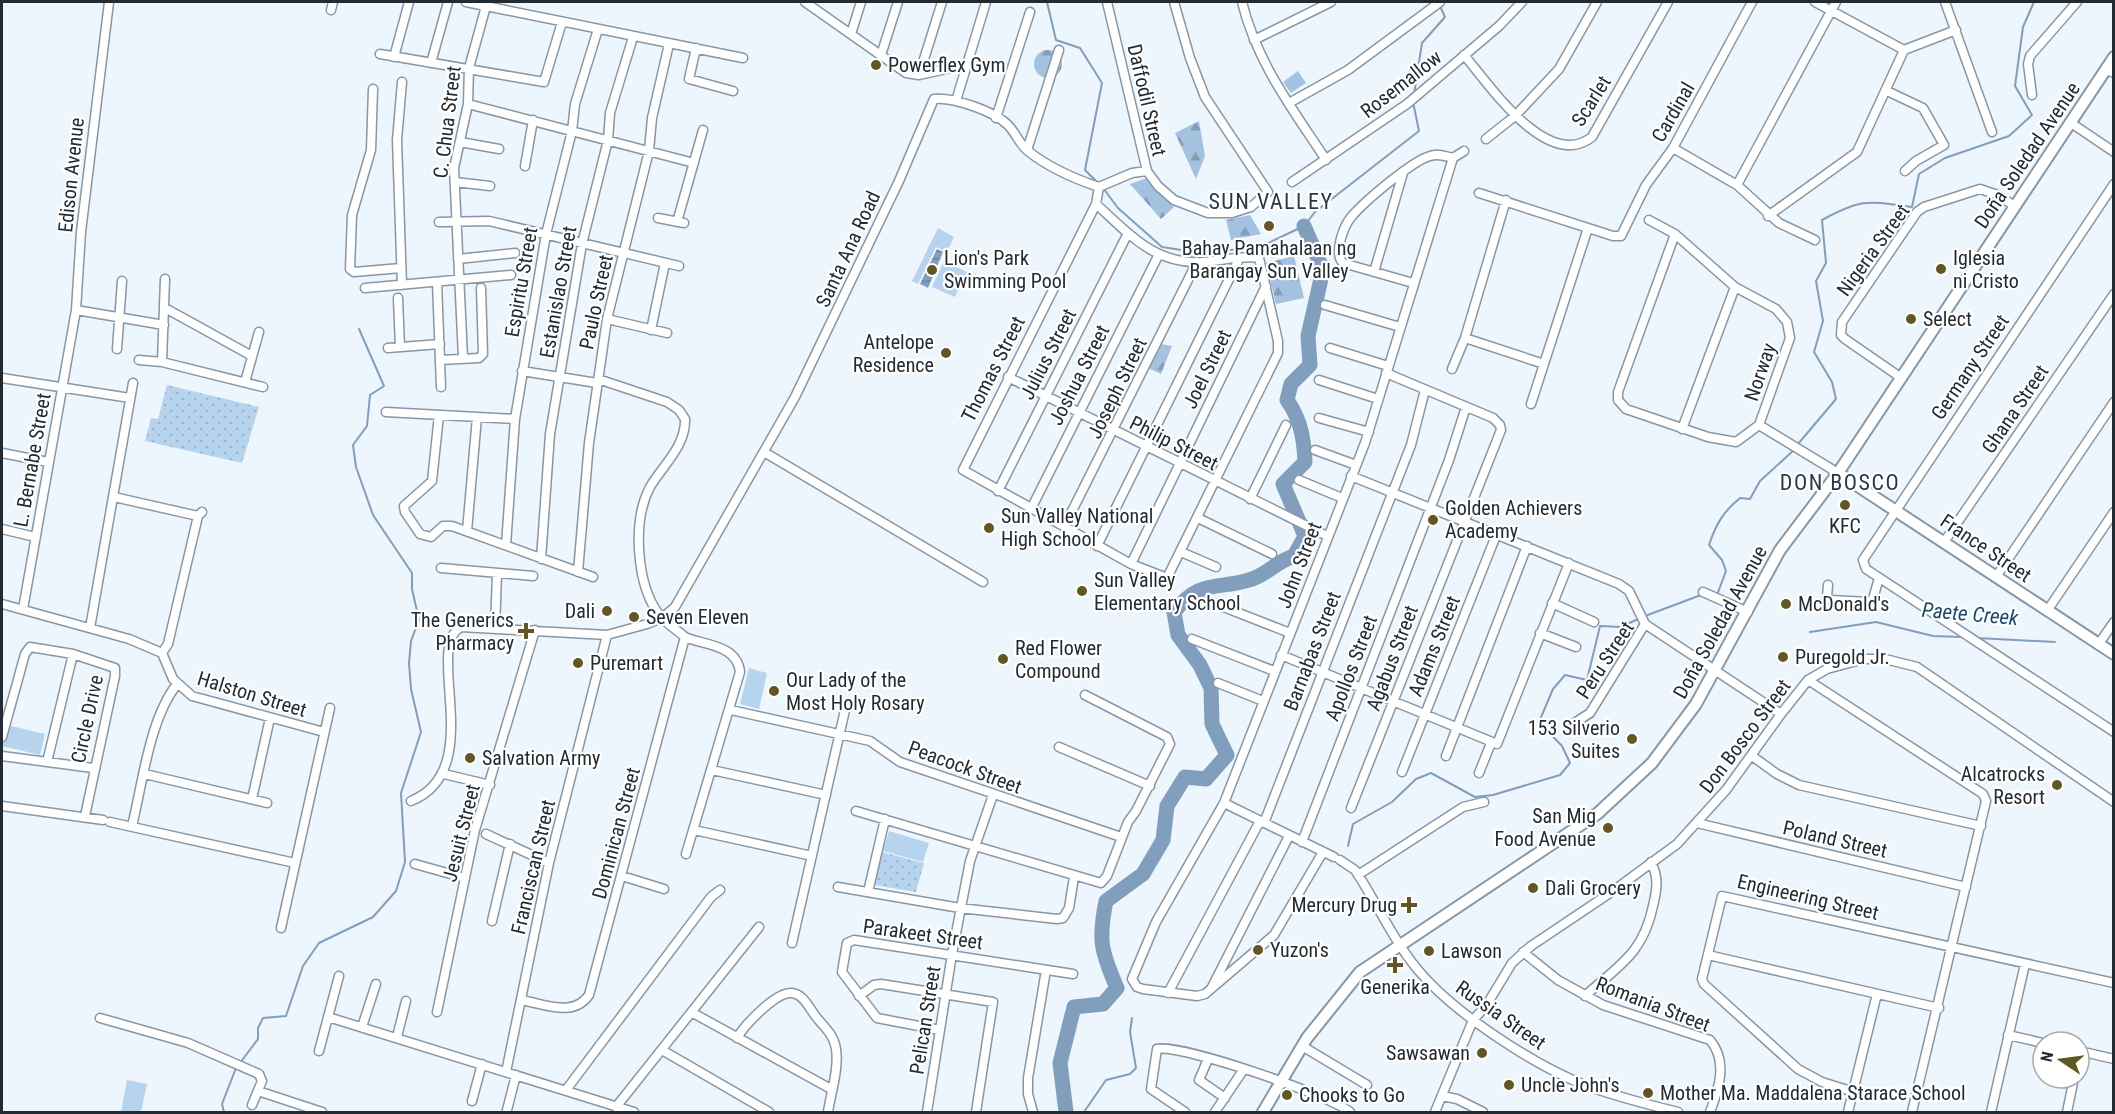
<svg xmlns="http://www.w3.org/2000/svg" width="2115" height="1114" font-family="'Roboto Condensed',sans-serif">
<defs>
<pattern id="grass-dots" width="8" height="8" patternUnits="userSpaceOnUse" patternTransform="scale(1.5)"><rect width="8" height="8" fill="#b7d4ef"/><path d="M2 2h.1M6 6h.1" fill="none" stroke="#9db6cd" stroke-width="1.8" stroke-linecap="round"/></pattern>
<pattern id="forest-firs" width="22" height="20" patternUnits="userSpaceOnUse" patternTransform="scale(1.5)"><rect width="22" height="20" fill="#a3c2e0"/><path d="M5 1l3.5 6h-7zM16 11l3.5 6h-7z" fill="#849eb6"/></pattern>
<pattern id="water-rules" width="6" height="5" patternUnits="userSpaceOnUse" patternTransform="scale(1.5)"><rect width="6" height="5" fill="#819fbc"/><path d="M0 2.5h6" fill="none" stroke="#698299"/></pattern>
</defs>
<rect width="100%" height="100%" fill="#edf5fd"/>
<path fill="url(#grass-dots)" d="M167 385 259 407 242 463 145 441 151 418 158 419Z
M882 852 924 863 916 892 874 885Z"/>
<path fill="url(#forest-firs)" d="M1034 64a14 14 0 1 1 28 0a14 14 0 1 1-28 0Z
M1298 71 1306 83 1291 93 1283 82Z
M1199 121 1205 156 1196 179 1175 133Z
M1147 178 1174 207 1161 219 1130 184Z
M1250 215 1261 234 1231 240 1226 220Z
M1294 256 1304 298 1276 304 1266 263Z
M1161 344 1172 346 1161 374 1148 368Z"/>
<path fill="#b7d4ef" d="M938 228 954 237 947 252 936 247 918 284 912 281Z
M944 261 967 272 955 297 932 287Z
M749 668 767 673 759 709 740 704Z
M7 725 45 734 40 755 2 746Z
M889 831 929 843 923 862 883 851Z
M127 1080 147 1084 141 1112H121Z"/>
<path fill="url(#water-rules)" d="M937 249 943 252 928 288 920 284Z"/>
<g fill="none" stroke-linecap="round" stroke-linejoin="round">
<path stroke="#819fbc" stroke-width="2" d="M1047 2 1056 40 1080 48 1102 83 1085 170 1098 183
M1414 94 1422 43 1445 17 1439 4
M1103 188 1118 208 1162 247 1201 253 1260 247 1304 226 1315 212 1419 131 1413 102
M1798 444 1836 399 1832 382 1814 352 1823 321 1816 281 1826 263 1822 220C1863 198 1868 201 1912 207L1919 174 1945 158 2009 136 2032 115 2015 86 2023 27 2034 2
M1717 595 1726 571 1722 560 1709 545C1716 524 1723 512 1740 498L1750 499 1760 481 1794 450
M1645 616 1701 595
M1810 632 1876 622 1933 636 1962 637
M1977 638 2055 642
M1348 846 1353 824 1392 802 1416 779 1431 773 1475 797 1493 795 1560 775 1570 763 1562 746 1539 722 1553 689 1565 675 1587 680 1600 626 1621 627 1640 618
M240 1063 258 1039V1028L263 1018 286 1016 303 966 319 943 373 917 396 891 405 862 401 793 421 732 411 689 409 663 411 641 419 620 412 589V573L373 515 356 467 353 445 367 426 370 395 384 386 359 329
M224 1112 222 1104 236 1068
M1084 1112 1106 1080 1130 1074 1136 1068 1130 1032 1132 1018"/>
<path stroke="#819fbc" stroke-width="15" d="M1066 1112 1060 1063 1074 1007 1103 1004 1117 988C1101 951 1098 940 1106 901L1143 874 1163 840 1167 806 1185 777 1206 779 1227 755 1212 724 1211 688 1200 665 1178 635 1174 612C1200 579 1215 590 1249 580 1267 575 1277 561 1294 556L1305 536 1283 484 1305 462C1304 439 1301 420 1287 400L1291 384 1310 365 1308 336 1323 270 1304 226"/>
<g stroke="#8597a8" stroke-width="11">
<path id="minor" d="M466 2 743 58
M805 2 906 73 919 75 969 64
M1107 2 1147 171 1158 186 1174 200 1208 213H1232L1251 207 1268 192 1205 97 1190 58 1174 2
M1242 2C1257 63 1292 108 1326 160
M1815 2 1904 50 1956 30
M1945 2 1992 132
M331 10 333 2
M851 34 861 2
M1254 40 1331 2
M696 48 689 79 733 91
M380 54 544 82 562 22
M881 55 898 2
M1464 55C1489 84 1547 172 1592 137L1668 2
M394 57 409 2
M431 63 448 2
M2105 69 2114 73
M919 75 942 2
M373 89 371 150 352 215 350 269 354 272 401 268
M1887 91 1923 108 1944 145 1916 161 1905 171
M2032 95 2028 64 2030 56 2077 2
M956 101 986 2
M1289 103 1348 70 1440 2
M468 104 694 163
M996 118 1030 12
M2071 123 2114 152
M1486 139 1515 116 1559 69 1597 2
M460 142 499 149
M1673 148 1737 185 1779 223 1815 240
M1027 150 1059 50
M525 166 533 120
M455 182 490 186
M1292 182 1407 104 1499 26 1522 2
M2114 184 1863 560 1866 569 2114 732
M1737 185 1836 2
M1479 193 1613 236H1621L1646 185 1673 148 1752 2
M1096 204C1129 234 1155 265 1203 262 1220 261 1243 255 1259 258L1278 341V353L1167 578 1131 564 963 470 1096 204 1099 187
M1768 216 1857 152 1904 50
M658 218 684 223
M1649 220 1675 234 1735 287 1776 309 1787 322 1790 338 1759 425 1736 442 1708 437 1626 409 1618 400V392L1675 234
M439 222 489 221 679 266
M677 222 703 130
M458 259 515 253
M1374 272 1403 173
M437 282 441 387
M1413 283 1343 263C1333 253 1344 225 1352 216 1365 201 1412 161 1430 156 1438 153 1445 156 1453 158
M402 285 397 140 402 82
M365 288 511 275
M398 298 400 347
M1325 305 1400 327
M165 308 252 356
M76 310 164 325
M607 319 667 333
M651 330 665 263
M1465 338 1544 364
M388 348 440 344
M1330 348 1388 366
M117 349 122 281
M463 358 454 168 468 104 469 68 486 6
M139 360 162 362 263 387
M440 360 479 358 483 354 481 288
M162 362 165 279
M1452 369 1465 338 1506 200
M522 371 597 383
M1008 377 1327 536
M1900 377 1845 339 1841 335 1842 322 1917 212 1924 207 1980 189 1995 194 2015 206
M2 378 130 398
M1319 380 1378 399
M245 382 259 332
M1531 404 1588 228
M386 412 515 419
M439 415 432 481 404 506 405 512 420 534 431 537 443 526H452L593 577
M1319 418 1369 432
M1759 425 1838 473
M1682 429 1735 287
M1315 450 1356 465
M764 452 983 582
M2 453 48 462
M1351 476 1619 584 1629 591 1645 624
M1299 480 1342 498
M998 491 1128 233
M114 497 198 516
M1250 499 1286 425
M1031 509 1158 256
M1198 518 1272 554
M1064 527 1197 262
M2 529 35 537
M467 531 477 417
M1944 542 2114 294
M506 545 515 419 546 234 572 131 575 104 598 29
M1097 546 1239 259
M1181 552 1216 567
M541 559 550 434 582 244 608 140 610 113 633 37
M1131 564 1266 286
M441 568 533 576
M578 572 589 443 607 319 649 151 652 118 669 44
M1996 577 2114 402
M1828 585 1827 597 1830 600 1869 602 1873 599 1879 578
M1703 592 1748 612
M1208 601 1290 633
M1552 603 1594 622
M2 604 129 639 162 653 173 679 192 696 324 732
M23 609 76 310 81 232 109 2
M2047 611 2114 512
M90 628 133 383
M495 629 497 573
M1540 633 1576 647
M685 637C702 645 737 644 740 672L686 854
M1192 639 1274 671
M2098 645 2114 622
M162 653 168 644 198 516 202 512
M1281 655 1497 744 1569 563
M1808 680 1983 794 1986 801 1912 1112
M1218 683 1263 701
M731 710 870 741 900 762 1121 837
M1576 722 1590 713 1645 624 1781 714
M2 737 25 654 30 647 73 654 115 668V676L85 816
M1059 747 1150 786
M2 756 93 768
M1446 756 1527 546
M1752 756 1777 774 1799 785 1981 826
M47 762 73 654
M712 770 826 795
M1402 772 1497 533
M1479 773 1491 743
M145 774 267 803
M444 774 490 785
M252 799 270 718
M411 801C488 770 423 647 461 627L607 635 647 624 662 618 675 607 795 397 899 181 934 99C953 97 994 111 1008 125 1016 133 1019 144 1028 151 1048 167 1075 179 1099 187L1132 173 1147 171
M1224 803 1334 857
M2 806 103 820
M1351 808 1501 430 1500 425 1493 418 1386 373
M856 811 1101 883 1107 876 1128 822 1136 811 1170 744 1167 737 1085 695
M110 822 295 863
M1264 823 1411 445 1425 390
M1697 823 1966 887
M132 826C143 782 149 720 177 684
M694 830 812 856
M486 834 549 863
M1302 842 1449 460 1466 407
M1323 852 1274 935 1205 994 1197 996 1143 989 1137 987 1132 979 1156 922 1224 803 1365 443 1453 158 1464 151
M1340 860 1355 870C1377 903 1393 940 1418 970 1454 1013 1531 1063 1582 1084 1613 1096 1646 1104 1678 1112
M415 864 465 878
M1358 875 1463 807 1484 802
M622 876 664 889
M838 887 960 908 1057 919 1063 918 1069 908 1074 877
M868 892 885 819
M492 921 510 844
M281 928 330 708
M792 943 845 710
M1523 952 1558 980 1603 1005 1710 1040C1728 1061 1719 1089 1710 1112
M1708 955 1939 1008
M1212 987 1289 836
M1168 993 1260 821
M859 996 874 985 881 984 993 1002 976 1112
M1585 996C1619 965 1643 954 1653 906 1657 889 1659 878 1651 862
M521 1000C545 1004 573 1018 589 995L685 637C677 630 667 624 660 616 636 585 632 521 650 487 663 465 686 446 685 419L679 410 667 402 598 379
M437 1012 475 830 535 630
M693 1013 831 1089
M328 1017 634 1112
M100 1018 188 1043 259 1074 262 1081 252 1105
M362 1027 376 984
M940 1030 877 1018 842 972 847 943 854 940 1073 974
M2008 1035 2043 1043
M397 1037 406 1001
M737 1038C744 1026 776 991 792 993 804 994 810 1010 817 1018 825 1028 834 1035 836 1049 839 1069 831 1092 828 1112
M1302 1046 1367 1085
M662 1050 769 1112
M319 1051 339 976
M2079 1051 2114 1059
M1208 1059 1199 1080 1225 1098
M506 1072 549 863 607 635
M566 1090 711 897 720 890
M258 1091 322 1112
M1854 1092 1822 1082 1798 1069 1704 984 1702 979 1722 896 2114 983
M1442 1096 1457 1099 1483 1112
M472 1101 482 1064
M616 1107 759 927
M507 1110 516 1075
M927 1112 952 954 970 861 993 795
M1033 1112 1028 1094V1078L1046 970
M1185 1112 1151 1089 1157 1049C1182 1044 1329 1095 1350 1112
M1215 1112 1244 1069
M1435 1112 1473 1020 1486 1006 1512 963 1531 946 1613 891 1677 844 1726 790 1781 714 1808 680 1827 669 1864 659H1885L1917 667 2114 802
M1848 1112 1877 994
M1991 1112 2025 964
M2067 1112 2074 1078"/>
</g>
<g stroke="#8597a8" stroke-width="14">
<path id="major" d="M1838 473 2114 654
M1263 1112 1307 1038 1360 972 1597 814 1652 763 1696 704 1780 550 1838 473 2114 57"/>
</g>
<use href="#minor" stroke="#fff" stroke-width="8"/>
<use href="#major" stroke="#fff" stroke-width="10"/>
</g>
<g fill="#625623" stroke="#fff" stroke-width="2">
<circle cx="876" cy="65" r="6"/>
<circle cx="1269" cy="226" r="6"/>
<circle cx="1941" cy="269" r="6"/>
<circle cx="932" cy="270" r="6"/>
<circle cx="1911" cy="319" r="6"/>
<circle cx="946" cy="353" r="6"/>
<circle cx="1845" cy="505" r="6"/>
<circle cx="1433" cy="520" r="6"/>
<circle cx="989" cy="528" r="6"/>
<circle cx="1082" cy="591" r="6"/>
<circle cx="1786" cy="604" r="6"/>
<circle cx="607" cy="611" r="6"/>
<circle cx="634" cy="617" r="6"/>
<path d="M523 622h6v6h6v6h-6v6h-6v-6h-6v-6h6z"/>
<circle cx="1783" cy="657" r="6"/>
<circle cx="1003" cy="659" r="6"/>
<circle cx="578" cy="663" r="6"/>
<circle cx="774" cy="691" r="6"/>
<circle cx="1632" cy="739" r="6"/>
<circle cx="470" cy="758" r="6"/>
<circle cx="2057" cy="785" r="6"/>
<circle cx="1608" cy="828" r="6"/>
<circle cx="1533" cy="888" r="6"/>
<path d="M1406 896h6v6h6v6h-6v6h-6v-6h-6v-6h6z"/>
<circle cx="1258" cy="950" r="6"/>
<circle cx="1429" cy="951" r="6"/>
<path d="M1392 956h6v6h6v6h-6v6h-6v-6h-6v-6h6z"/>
<circle cx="1482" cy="1053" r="6"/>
<circle cx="1509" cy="1085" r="6"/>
<circle cx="1648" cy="1093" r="6"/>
<circle cx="1287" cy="1095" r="6"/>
</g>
<g text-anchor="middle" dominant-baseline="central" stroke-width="4.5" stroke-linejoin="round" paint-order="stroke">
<g font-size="20" fill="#232b32" stroke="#fff" text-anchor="start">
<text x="888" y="65">Powerflex Gym</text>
<text x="1269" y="248" text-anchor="middle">Bahay Pamahalaan ng<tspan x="1269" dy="23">Barangay Sun Valley</tspan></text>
<text x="944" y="258">Lion's Park<tspan x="944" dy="23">Swimming Pool</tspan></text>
<text x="1953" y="258">Iglesia<tspan x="1953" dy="23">ni Cristo</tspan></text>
<text x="1923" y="319">Select</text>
<text x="934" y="342" text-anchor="end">Antelope<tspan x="934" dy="23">Residence</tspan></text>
<text x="1445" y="508">Golden Achievers<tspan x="1445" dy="23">Academy</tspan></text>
<text x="1001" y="516">Sun Valley National<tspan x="1001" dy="23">High School</tspan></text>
<text x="1845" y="526" text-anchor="middle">KFC</text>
<text x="1094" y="580">Sun Valley<tspan x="1094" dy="23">Elementary School</tspan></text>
<text x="1798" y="604">McDonald's</text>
<text x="595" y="611" text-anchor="end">Dali</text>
<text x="646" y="617">Seven Eleven</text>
<text x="514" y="620" text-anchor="end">The Generics<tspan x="514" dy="23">Pharmacy</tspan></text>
<text x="1015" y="648">Red Flower<tspan x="1015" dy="23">Compound</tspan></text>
<text x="1795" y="657">Puregold Jr.</text>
<text x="590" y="663">Puremart</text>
<text x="786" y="680">Our Lady of the<tspan x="786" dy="23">Most Holy Rosary</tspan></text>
<text x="1620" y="728" text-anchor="end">153 Silverio<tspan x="1620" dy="23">Suites</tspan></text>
<text x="482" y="758">Salvation Army</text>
<text x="2045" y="774" text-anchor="end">Alcatrocks<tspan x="2045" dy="23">Resort</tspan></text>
<text x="1596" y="816" text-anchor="end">San Mig<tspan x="1596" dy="23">Food Avenue</tspan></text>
<text x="1545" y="888">Dali Grocery</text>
<text x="1397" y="905" text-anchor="end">Mercury Drug</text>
<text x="1270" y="950">Yuzon's</text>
<text x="1441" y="951">Lawson</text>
<text x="1395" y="987" text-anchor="middle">Generika</text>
<text x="1470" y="1053" text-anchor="end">Sawsawan</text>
<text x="1521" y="1085">Uncle John's</text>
<text x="1660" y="1093">Mother Ma. Maddalena Starace School</text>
<text x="1299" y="1095">Chooks to Go</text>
</g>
<g font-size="20" fill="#232b32" stroke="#fff">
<text transform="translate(1401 84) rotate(-38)">Rosemallow</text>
<text transform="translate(1147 100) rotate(77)">Daffodil Street</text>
<text transform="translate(1591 101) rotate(-58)">Scarlet</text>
<text transform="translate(1673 112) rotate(-60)">Cardinal</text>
<text transform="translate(447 122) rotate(-83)">C. Chua Street</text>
<text transform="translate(2027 155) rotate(-56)">Doña Soledad Avenue</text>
<text transform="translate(71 175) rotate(-84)">Edison Avenue</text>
<text transform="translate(848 249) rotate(-65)">Santa Ana Road</text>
<text transform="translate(1873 250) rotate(-54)">Nigeria Street</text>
<text transform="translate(521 282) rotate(-80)">Espiritu Street</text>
<text transform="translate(558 292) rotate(-80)">Estanislao Street</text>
<text transform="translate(596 302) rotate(-78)">Paulo Street</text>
<text transform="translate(1048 354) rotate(-63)">Julius Street</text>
<text transform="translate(1970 367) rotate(-56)">Germany Street</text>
<text transform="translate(993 369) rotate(-63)">Thomas Street</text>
<text transform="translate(1207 369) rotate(-64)">Joel Street</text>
<text transform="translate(1760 372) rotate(-71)">Norway</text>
<text transform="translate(1079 375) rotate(-63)">Joshua Street</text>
<text transform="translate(1117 388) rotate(-64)">Joseph Street</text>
<text transform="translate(2015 409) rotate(-56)">Ghana Street</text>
<text transform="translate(1174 443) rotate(27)">Philip Street</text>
<text transform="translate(32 460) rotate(-80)">L. Bernabe Street</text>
<text transform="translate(1986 548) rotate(34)">France Street</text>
<text transform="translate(1299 565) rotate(-69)">John Street</text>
<text transform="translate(1720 622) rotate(-61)">Doña Soledad Avenue</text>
<text transform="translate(1434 646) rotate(-68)">Adams Street</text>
<text transform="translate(1312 651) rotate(-69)">Barnabas Street</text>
<text transform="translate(1392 658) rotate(-69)">Agabus Street</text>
<text transform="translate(1605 660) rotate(-57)">Peru Street</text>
<text transform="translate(1351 668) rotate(-69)">Apollos Street</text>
<text transform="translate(252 694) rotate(17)">Halston Street</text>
<text transform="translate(87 719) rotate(-78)">Circle Drive</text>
<text transform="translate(1745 736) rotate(-53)">Don Bosco Street</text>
<text transform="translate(965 767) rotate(20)">Peacock Street</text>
<text transform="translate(461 833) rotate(-76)">Jesuit Street</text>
<text transform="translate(616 833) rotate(-75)">Dominican Street</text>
<text transform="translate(1835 839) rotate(13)">Poland Street</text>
<text transform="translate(533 867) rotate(-77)">Franciscan Street</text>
<text transform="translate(1808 897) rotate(13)">Engineering Street</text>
<text transform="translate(923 934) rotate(8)">Parakeet Street</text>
<text transform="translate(1653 1004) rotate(21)">Romania Street</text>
<text transform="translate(1501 1015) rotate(35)">Russia Street</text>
<text transform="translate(925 1020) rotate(-81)">Pelican Street</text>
</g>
<g font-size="21" font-style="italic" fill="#194970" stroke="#fff">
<text transform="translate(1970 614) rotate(5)">Paete Creek</text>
</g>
<g font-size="22" letter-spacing="1.5" fill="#293847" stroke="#fff">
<text x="1271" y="201">SUN VALLEY</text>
<text x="1840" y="482">DON BOSCO</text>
</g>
</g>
<rect width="2115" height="1114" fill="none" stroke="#232b32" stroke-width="6"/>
<g transform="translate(2061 1060) rotate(283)"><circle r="28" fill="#ffffff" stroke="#a7aaad" stroke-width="1.5"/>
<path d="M0-4.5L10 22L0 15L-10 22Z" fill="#625623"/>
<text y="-9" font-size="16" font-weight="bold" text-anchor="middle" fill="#232b32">N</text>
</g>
</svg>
